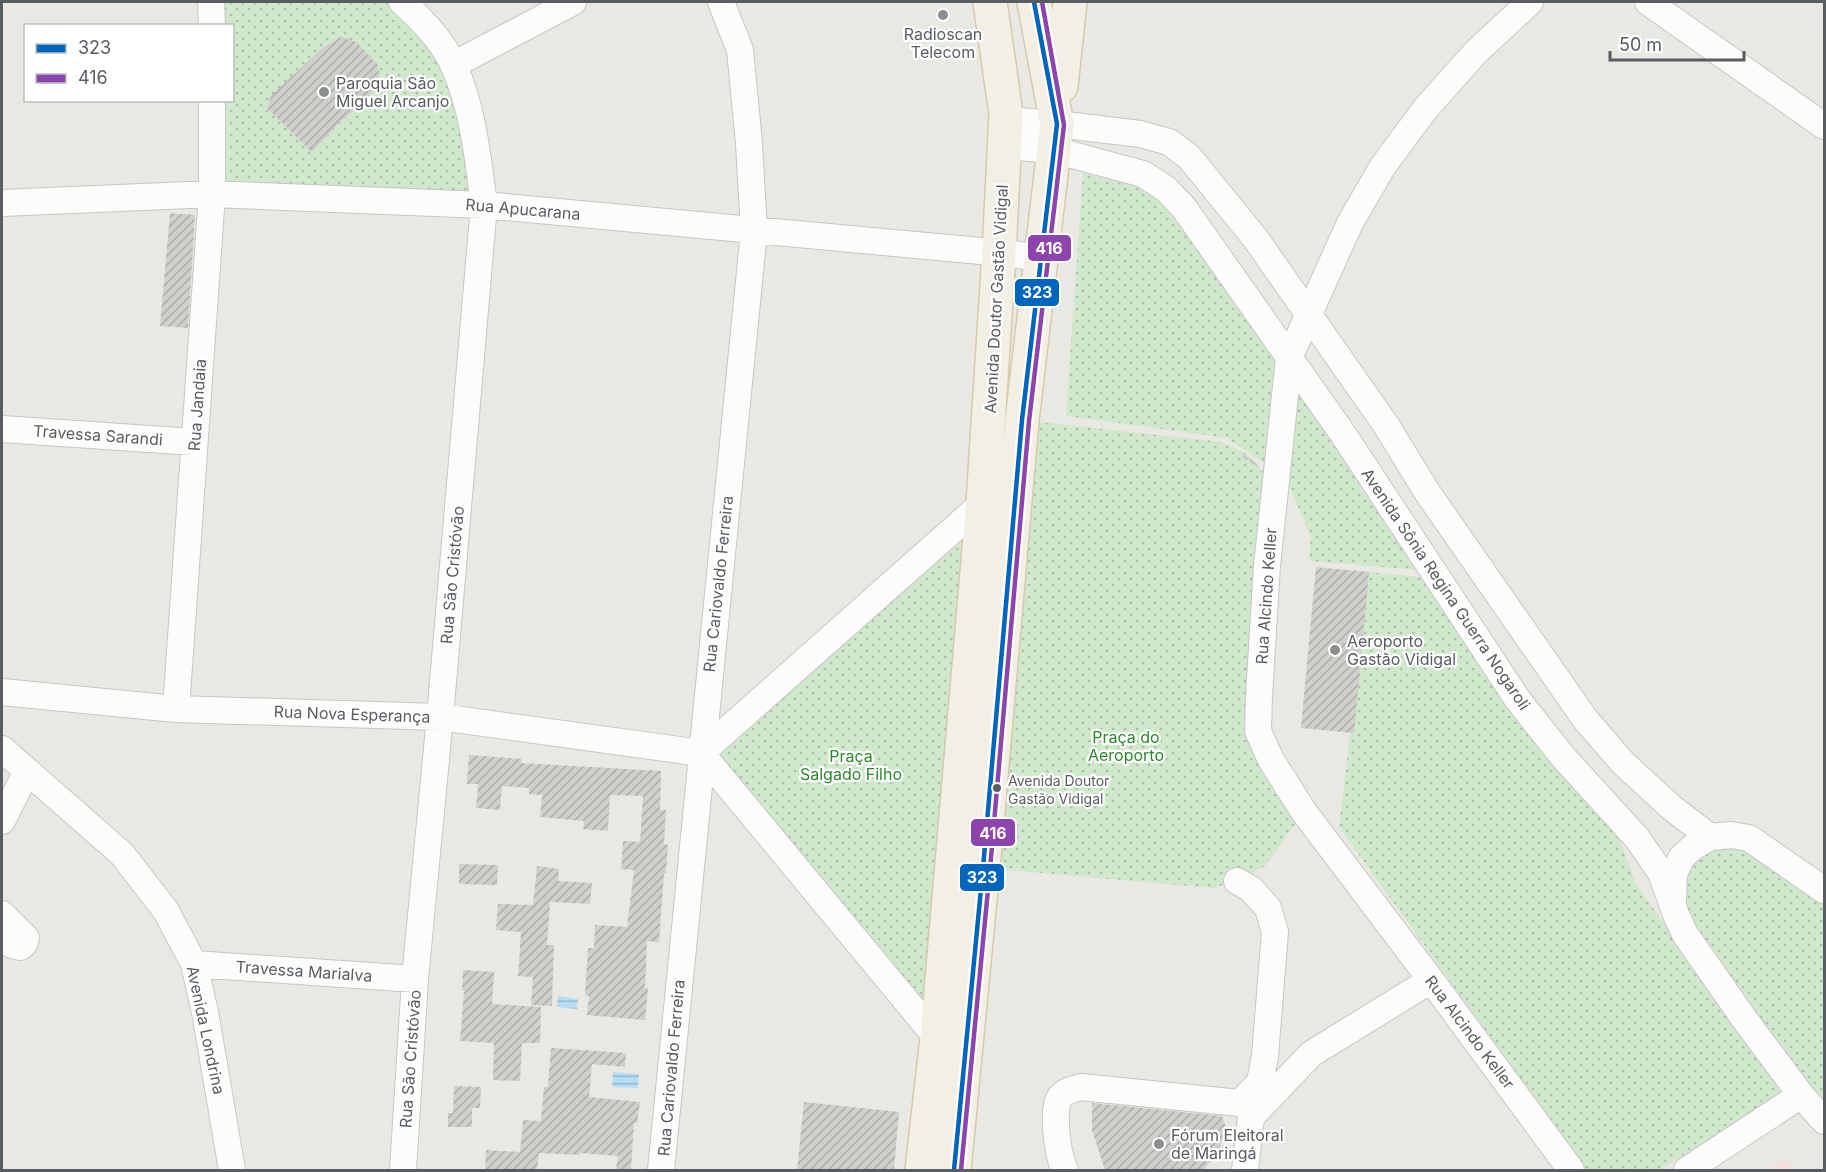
<svg xmlns="http://www.w3.org/2000/svg" width="1826" height="1172" font-family="Inter,sans-serif">
<defs>
<pattern id="park-dots" width="8" height="8" patternUnits="userSpaceOnUse" patternTransform="scale(1.5)"><rect width="8" height="8" fill="#d0e8cb"/><path d="M2 2h.1M6 6h.1" fill="none" stroke="#acbfa8" stroke-width="1.8" stroke-linecap="round"/></pattern>
<pattern id="water-rules" width="6" height="5" patternUnits="userSpaceOnUse" patternTransform="scale(1.5)"><rect width="6" height="5" fill="#b5ddf6"/><path d="M0 2.5h6" fill="none" stroke="#96b6cb"/></pattern>
<pattern id="building-hatch" width="6" height="6" patternUnits="userSpaceOnUse" patternTransform="scale(1.5)"><rect width="6" height="6" fill="#d0cfcb"/><path d="M-1 1l2-2M0 6l6-6M5 7l2-2" fill="none" stroke="#acaba8"/></pattern>
</defs>
<rect width="100%" height="100%" fill="#eae8e2"/>
<path fill="#f5e0dc" d="M1786 1159 1794 1170H1768Z"/>
<path fill="url(#park-dots)" d="M211 2H402L453 65 484 203 212 194V101L232 100V26L212 25Z
M1083 173 1151 191 1211 263 1307 399 1419 570 1309 561 1311 537 1285 477 1227 438 1066 416Z
M1022 420 1222 442 1245 453 1275 483 1258 731 1304 812 1265 866 1237 881 1213 888 983 868Z
M983 503 937 1038 701 753Z
M1369 572 1421 577 1446 608 1502 699 1620 841 1636 884 1785 1092 1659 1170H1586L1339 827Z
M1731 839 1824 895V1114L1689 932 1678 875 1685 862Z"/>
<path fill="url(#water-rules)" d="M558 996 578 999 577 1009 557 1007Z
M613 1072 639 1074 638 1088 612 1087Z"/>
<path fill="url(#building-hatch)" d="M341 37 356 42 378 65 380 82 367 99 340 122 312 152 267 108 271 96 325 46Z
M170 213 195 215 188 328 160 326Z
M1316 567 1369 572 1354 733 1301 728Z
M469 755 522 759 521 763 661 771 660 810H666L664 844 668 845 666 873H664L659 942 647 941 645 988H648L645 1020 587 1015 589 996 585 995 588 948H594L595 925 627 927 634 870 621 869 623 841 640 842 643 796 610 795 608 831 583 829 584 821 540 817 542 795 529 794V788L502 786 500 810 476 808 478 784H467Z
M459 864 498 865 497 885 459 884Z
M537 866 559 869 558 881 592 883 590 904 550 902 547 945H554L552 1006 531 1005 533 977 518 976 521 932 496 930 498 904 533 905Z
M463 970 494 972 492 1004 541 1007 540 1043H522L520 1081 493 1080 494 1043 460 1041 464 991 462 990Z
M551 1048 626 1053 625 1067 592 1064 589 1097 640 1102 637 1123H634L631 1170H616L618 1156 580 1153V1155L539 1153 537 1170H485L486 1150 520 1152 523 1120 541 1121 544 1087H548Z
M454 1086 481 1087 480 1108H472V1127H448V1113H453Z
M804 1102 899 1112 894 1170H797Z
M1092 1103 1222 1116 1226 1128 1217 1157 1206 1166 1205 1170H1105L1092 1130Z"/>
<g fill="none" stroke-linecap="round" stroke-linejoin="round">
<g stroke="#c7c7c7" stroke-width="28">
<path id="minor" d="M211 2 212 26
M402 2C421 18 444 43 454 66 473 109 478 158 484 205L440 717 415 979 403 1170
M1530 2 1476 52 1426 108 1383 166 1350 223 1289 358 1267 566 1259 696 1258 731 1271 760 1304 812 1431 980 1571 1170
M1648 2 1824 126
M453 65 573 2
M1005 120 1057 124 1140 134 1169 142 1189 157 1255 238 1386 425 1427 492 1585 719 1623 763 1672 808 1710 837
M1005 146 1054 150 1143 174 1166 189 1184 208 1343 434 1518 700 1564 758 1637 838 1661 873 1677 917 1685 934 1745 1020 1801 1095 1824 1121
M2 203 212 194 484 205 1013 254 1043 259
M2 429 194 442
M2 692 176 709 440 717 701 753
M176 709 212 194V100
M2 749 122 854 166 911 194 964 205 1012 232 1170
M701 753 983 503
M701 753 937 1038
M2 821 27 771
M1673 899 1674 874 1681 858 1693 847 1710 837 1731 835 1749 838 1824 890
M2 914 26 938 24 944 20 947 12 945 2 936
M194 964 415 979
M661 1170 754 231 749 143 740 50 721 2
M1065 1170C1058 1158 1051 1109 1060 1097 1065 1091 1073 1089 1081 1087L1240 1103 1260 1082 1265 1056 1275 932 1268 908 1251 889 1237 881
M1245 1170 1251 1117 1311 1054 1431 980
M1687 1170 1801 1095"/>
</g>
<g stroke="#d5c9ae" stroke-width="36">
<path id="major" d="M1061 86 1070 2
M922 1170 937 1038 983 503 999 254 1006 114 990 2
M954 1170 983 868 1022 420 1057 124 1034 2"/>
</g>
<path stroke="#c5ccc8" stroke-width="3" stroke-dasharray="6 3" stroke-linecap="butt" d="M1243 456 1257 465"/>
<use href="#minor" stroke="#fcfcfb" stroke-width="26"/>
<use href="#major" stroke="#f2f0e5" stroke-width="33"/>
<g stroke="#fff" stroke-width="9">
<path id="bus-1" d="M954 1170 983 868 1022 420 1057 124 1034 2"/>
</g>
<g stroke="#fff" stroke-width="9">
<path id="bus-2" d="M961 1170 990 869 1029 421 1064 125 1042 2"/>
</g>
<use href="#bus-1" stroke="#0065bd" stroke-width="4.5"/>
<use href="#bus-2" stroke="#8e44ad" stroke-width="4.5"/>
</g>
<g fill="#8b8e8f" stroke="#fff" stroke-width="2">
<circle cx="943" cy="15" r="6"/>
<circle cx="324" cy="92" r="6"/>
<circle cx="1335" cy="650" r="6"/>
<circle cx="1159" cy="1144" r="6"/>
</g>
<circle fill="#585d62" stroke="#fff" stroke-width="2" cx="997" cy="788" r="5"/>
<g text-anchor="middle" dominant-baseline="central" stroke-width="4.5" stroke-linejoin="round" paint-order="stroke">
<g font-size="14" fill="#585d62" stroke="#fff" text-anchor="start">
<text x="1008" y="780">Avenida Doutor<tspan x="1008" dy="18">Gastão Vidigal</tspan></text>
</g>
<g font-size="16" fill="#585d62" stroke="#fff" text-anchor="start">
<text x="943" y="34" text-anchor="middle">Radioscan<tspan x="943" dy="18">Telecom</tspan></text>
<text x="336" y="83">Paroquia São<tspan x="336" dy="18">Miguel Arcanjo</tspan></text>
<text x="1347" y="641">Aeroporto<tspan x="1347" dy="18">Gastão Vidigal</tspan></text>
<text x="1171" y="1135">Fórum Eleitoral<tspan x="1171" dy="18">de Maringá</tspan></text>
</g>
<g font-size="16" fill="#585d62" stroke="#fff">
<text transform="translate(523 209) rotate(5)">Rua Apucarana</text>
<text transform="translate(996 299) rotate(-87)">Avenida Doutor Gastão Vidigal</text>
<text transform="translate(197 405) rotate(-86)">Rua Jandaia</text>
<text transform="translate(98 435) rotate(4)">Travessa Sarandi</text>
<text transform="translate(452 575) rotate(-85)">Rua São Cristóvão</text>
<text transform="translate(718 584) rotate(-84)">Rua Cariovaldo Ferreira</text>
<text transform="translate(1446 589) rotate(56)">Avenida Sônia Regina Guerra Nogaroli</text>
<text transform="translate(1266 596) rotate(-86)">Rua Alcindo Keller</text>
<text transform="translate(352 714) rotate(2)">Rua Nova Esperança</text>
<text transform="translate(304 971) rotate(4)">Travessa Marialva</text>
<text transform="translate(206 1030) rotate(78)">Avenida Londrina</text>
<text transform="translate(1470 1032) rotate(53)">Rua Alcindo Keller</text>
<text transform="translate(410 1059) rotate(-86)">Rua São Cristóvão</text>
<text transform="translate(671 1068) rotate(-85)">Rua Cariovaldo Ferreira</text>
</g>
<g font-size="16" fill="#2c872d" stroke="#fff">
<text x="1126" y="737">Praça do<tspan x="1126" dy="18">Aeroporto</tspan></text>
<text x="851" y="756">Praça<tspan x="851" dy="18">Salgado Filho</tspan></text>
</g>
</g>
<g stroke="#fff" stroke-width="2">
<rect x="1027" y="234" width="45" height="28" rx="6" fill="#8e44ad"/>
<rect x="1014" y="278" width="46" height="29" rx="6" fill="#0065bd"/>
<rect x="970" y="818" width="46" height="29" rx="6" fill="#8e44ad"/>
<rect x="959" y="863" width="46" height="29" rx="6" fill="#0065bd"/>
</g>
<g font-size="16" text-anchor="middle" font-weight="bold" fill="#fff">
<text x="1049" y="254">416</text>
<text x="1037" y="298">323</text>
<text x="993" y="839">416</text>
<text x="982" y="883">323</text>
</g>
<rect width="1826" height="1172" fill="none" stroke="#585d62" stroke-width="6"/>
<rect x="24" y="24" width="210" height="78" fill="#ffffff" stroke="#bcbec0" stroke-width="1.5"/>
<rect x="36" y="44" width="30" height="9" fill="#0065bd" stroke="#bcbec0" stroke-width="1.5"/>
<text x="78" y="54" font-size="18" fill="#585d62">323</text>
<rect x="36" y="74" width="30" height="9" fill="#8e44ad" stroke="#bcbec0" stroke-width="1.5"/>
<text x="78" y="84" font-size="18" fill="#585d62">416</text>
<path d="M1610 51v9h134v-9" fill="none" stroke="#585d62" stroke-width="3"/>
<text x="1619" y="51" font-size="18" fill="#585d62" stroke="#ffffff" stroke-width="4.5" paint-order="stroke">50 m</text>
</svg>
